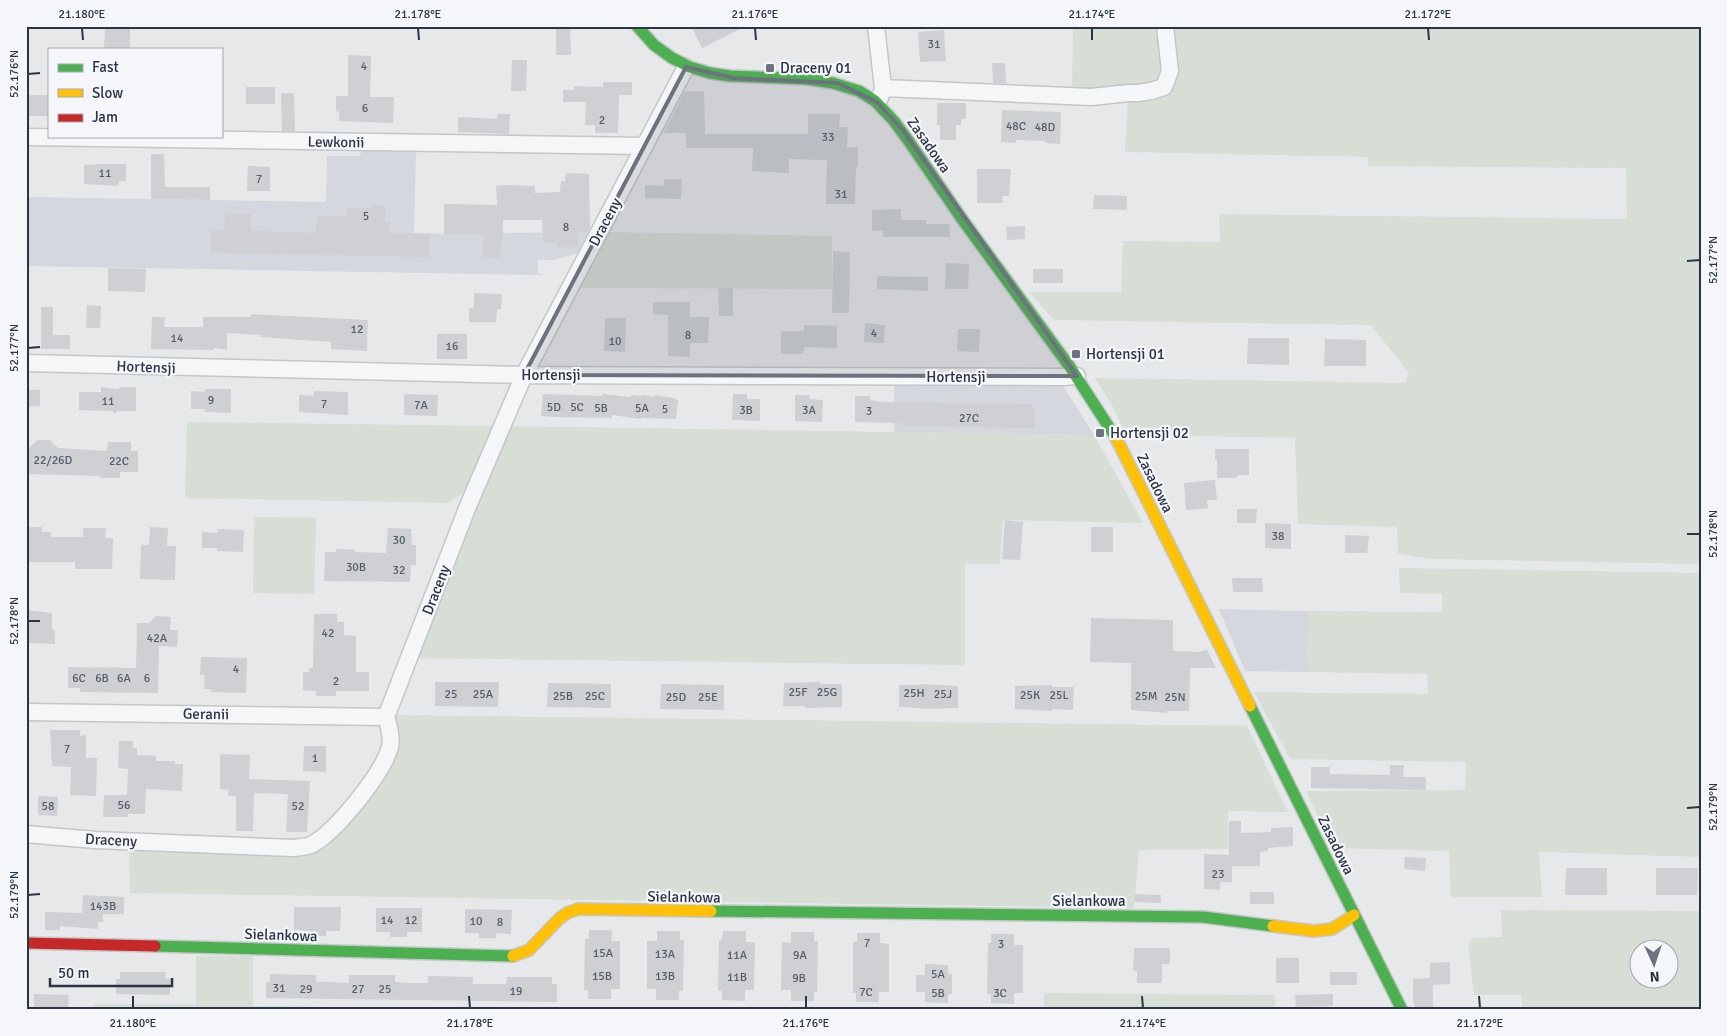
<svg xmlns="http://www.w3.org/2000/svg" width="1727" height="1036" font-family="Signika,sans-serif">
<rect width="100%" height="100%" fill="#e6e8ea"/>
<path fill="#d4d7dd" d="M361 151H416L414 233 502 235 503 233 591 232 580 252 554 260H538V273L542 275 26 266V197L326 202 327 156H360Z
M894 385 1063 386 1094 435 894 432Z
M1219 609 1309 611 1308 672 1245 671Z"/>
<path fill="#d6ded6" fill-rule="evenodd" d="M1073 26H1701V564L1430 559 1398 553 1397 527 1298 524 1295 438 1126 435 1112 405 1095 378 1405 383 1409 373 1371 325 1054 320 1029 292H1121L1123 241 1220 242 1219 214 1627 219 1626 168 1368 166V157L1125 152 1128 97 1072 95Z
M608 232 832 236V289L579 288Z
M187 422 494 426 466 490 449 503 185 498Z
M508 426 1094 435 1143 523 1003 520 1000 564H965V665L418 658Z
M254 517 316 518 314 594 253 593Z
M1399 568 1701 573V857L1539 852 1542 897H1451L1449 851 1333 848 1306 791 1465 790 1466 762 1290 759 1254 692 1428 694 1427 674 1308 672 1309 611 1442 612V594L1400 593Z
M394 715 1247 726 1288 812 1228 811V849L1139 850 1134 908 130 893 129 846 310 854 329 842 379 780 399 749Z
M1501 910 1701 911V1010H1523L1521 995H1474L1468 943 1472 942 1471 938 1502 937ZM1640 948H1670V978H1640Z
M196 956H253V1006L592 1010H93L94 1004H196Z
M1044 993 1275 995V1010H1044Z"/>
<path fill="#ced0d3" d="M105 26H130V49H104Z
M556 26H570L571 55H556Z
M691 26H746L702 48Z
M944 30 946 61 920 62 918 32Z
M348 55 371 56 370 97H394L393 123 339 121V112L336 111V96H348Z
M512 60H527L526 91H511Z
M992 63H1005L1006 83H993Z
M603 82H632V95H619L618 133H595V125H585L586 102H563V90H574V86L603 87Z
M246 87H275V104H246Z
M685 91H704L705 134H808V114H840L839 127H848L847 147H858V167H856L855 204H826L827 160 789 159V173L752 171 753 148H686V133H663Z
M281 93H294L295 131H282Z
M27 95H49V116H26Z
M937 103H966V118L961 119V125H956V140H940V125H937Z
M1002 110 1061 112 1060 144 1045 143V141L1016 140V143L1001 142Z
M498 114H510L509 134 458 132V117L497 119Z
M151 154H164L165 187H210V200L151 199Z
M99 164H126V181H119V186L84 184V165Z
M248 166 270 167V191H247Z
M977 169H1011L1009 196H1002L1003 203H977Z
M566 173 589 174 590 228 588 232H578V247H557V243H543L542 220H503V233L499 258 483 257V235L444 234V204L497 205 496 186 505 185 535 186V193L560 192 561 181H565Z
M664 179H682L681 199 645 198V185L664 186Z
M1094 195 1127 196V210L1093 209Z
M372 205H385V223H390V233L429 234V257L211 253V231H224L225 213 251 214V231L316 233 317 216H347V208H372Z
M901 209V220H926V224H949L950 237H883V230L872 231V210Z
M1025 226V239L1007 240 1006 227Z
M833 251 850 252 849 313H832Z
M946 263 969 264 968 289H945Z
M108 268 146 269 145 292 108 291Z
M1033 269H1063V283H1033Z
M877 276 928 277V291L877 289Z
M718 288H733V316H719Z
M474 293 502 294 501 309H497L496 322H469V308H474Z
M653 302H690V317H709L708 343H690V357L668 356V315L653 314Z
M87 305 101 306 100 328H86Z
M41 307H53V335H70V349H41Z
M251 314 368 320 367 351 331 349V342L261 337V335L227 333V350L214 348V350L151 349 152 317H165L164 327H203V317H251Z
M605 318H626L625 352 604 351Z
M865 323 885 325 884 343 864 342Z
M804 325 837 326V348L804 347 803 354H781V331H804Z
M958 329H980L979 352 957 351Z
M437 334H467V359H437Z
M1248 338H1289V365L1247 364Z
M1325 339 1366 340V366H1324Z
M101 387 118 389 120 387H136V411H118L115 414 112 411 79 410V392H101Z
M205 389H231V413L205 412V409H191V391L205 392Z
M26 390H40V406L26 407Z
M314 391 348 392V415L299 412V395L314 396Z
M404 394 438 395 437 416 404 415Z
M543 394 602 396V394L631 397V395L643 396V395L655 397V395L674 398V399L678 400 676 419 642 418 641 419 612 415V418L554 417 541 416Z
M733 394H747V399H760V421L732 420Z
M795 395H810V399L823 400 822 422 795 421Z
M855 396H870V400L883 402 1032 404V409H1035V428L902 426V423L855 422Z
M38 440H50L58 448 107 451 108 442H131V451H138V472H120V478H100L101 476 26 474V451Z
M1215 449H1249V475H1238L1235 478H1217V460L1215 459Z
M1215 480 1217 500H1207L1208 508 1186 510 1184 483Z
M1237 509H1257L1256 523H1237Z
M1005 520 1023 522 1020 560 1002 559Z
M1265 523 1291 524V549L1265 548Z
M26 527H42V532H51V537H83V528H106L105 538H113L112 569H75V562H26Z
M150 527 168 528 167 546H176L175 580 140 579 141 545H149Z
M1091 527H1113V552H1091Z
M388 528 411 529 412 545H416V565H411L410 582 324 581 325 552H336V549L355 550V552L386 553Z
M218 529 244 530 243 552 217 551V548H202V532L217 533Z
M1345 535 1369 536 1367 553H1345Z
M1232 578H1262L1263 592H1233Z
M26 610 52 613V628L55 632V644L26 643Z
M314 614H337V622H344V635L356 636V672H369V691H336V696H316V691L303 690V672H309V668H313Z
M156 616 171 617 170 630H178L177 647 159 646 158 693 80 692V688H68V667L136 668 137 623H149Z
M1091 618 1173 620V651L1198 652 1207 650 1216 668H1190L1189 711H1167V713L1131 710V663L1090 662Z
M201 657 247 658 246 693 211 692V689H204L205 675H200Z
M435 682H499L498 707 435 706Z
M820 682V684H842V707L805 708V706H783L784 683Z
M548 683 611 684V708L547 707Z
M661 684 724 685V710L660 709Z
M921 684 958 686V708L921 709V708L899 707V685H921Z
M1052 685V687H1074L1073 710 1052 709V711L1015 709V686Z
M50 730H80V736L86 735V758H97L96 796 70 795 71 767 52 766Z
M119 741H133V748H137V755L156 756V761H175V764H183L182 791 146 789 145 814H128V817H103L104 795H127L128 769 118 768Z
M304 746H326V772L303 771Z
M220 754 250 755 249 779 310 781 307 832H286L288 794 254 793 253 831H236V796H228L229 790 220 789Z
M1390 765H1404L1403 777H1426V790L1311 788V767H1330V774L1390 775Z
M38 796 58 797 57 816 38 815Z
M1229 821H1241V833L1271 832V828L1293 827V846L1268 848V851L1260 852V866H1232V882H1220V890L1204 889V854L1229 855Z
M1405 857 1426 858 1425 871 1404 869Z
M1566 868H1607V895H1565Z
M1656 868H1698L1697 895H1656Z
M1250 892H1274V904H1250Z
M1135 894 1161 895V903L1135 902Z
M83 895 124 897V914H103V922H98V929L60 926V930H45V912L82 913Z
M294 907H341L340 931H326V936H309V931L294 930Z
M376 908H422V932H407V937H390V932H376Z
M465 909 512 910 511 934 496 933V938H479V933H465Z
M589 930H612L611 941H620V989H611V999H588V990H584L585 939H589Z
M657 931H680V940H684L683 991H679V1000H656V989H647V941H657Z
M723 931H746V942H755L754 990H745V1001L722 1000V991H718L719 940H722Z
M791 932H814V941H818L817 992H814V1001H791V990H781L782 942 791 943Z
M857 933H880V943L889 944V992H879V1002H856V993H853V942H857Z
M991 934H1014V945H1023V993H1014V1004L991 1003V994H987L988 943H991Z
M1134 948H1170V964H1162V983H1137V971H1133Z
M1276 958H1299V983H1276Z
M1450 962V984L1433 985V1010H1416L1413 1001V979L1430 978V963Z
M925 964 948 965V974H952V994H948V1003L925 1002V992H916V975H925Z
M120 972H166L165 979H170V995L116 994V979H120Z
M1330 972H1357V985H1330Z
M270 974 316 975V982H332L349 983V975H395V982L411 983H428V976L473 977V984H506L507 977H552V984H557V1002L266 998V982H270Z
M34 994 69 995 68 1010H34Z
M1333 994V1006L1296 1007 1295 995Z"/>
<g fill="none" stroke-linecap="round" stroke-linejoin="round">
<g stroke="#c4c6c8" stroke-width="19">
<path id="street" d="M876 26 883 88 880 98
M883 88 1091 97 1129 93H1138L1151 91 1164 87 1170 71 1165 26
M26 137 645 146
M26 363 524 375 1063 377 1077 376
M26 712 386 717
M26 834 95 840 293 848C299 847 306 847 311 845 335 833 383 773 390 747 392 737 389 726 386 717L468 506 524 375 686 67"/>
</g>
<g stroke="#c4c6c8" stroke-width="14">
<path id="fast" d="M637 26 654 45 672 58 690 67 710 73 730 76 807 79 833 83 859 91 875 101 894 121 908 140 962 219 1070 367 1116 438
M1250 706 1402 1010
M711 911 1203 917 1273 926
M155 946 513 956"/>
</g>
<g stroke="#c4c6c8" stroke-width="14">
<path id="slow" d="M1116 438 1250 706
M1273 926 1314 931 1332 929 1354 915
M513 956 529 950 560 918 567 913 578 909 711 911"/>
</g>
<g stroke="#c4c6c8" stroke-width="14">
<path id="jam" d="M26 943 155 946"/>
</g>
<use href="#street" stroke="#f5f6f7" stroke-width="16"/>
<use href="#fast" stroke="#4caf50" stroke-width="11"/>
<use href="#slow" stroke="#ffc107" stroke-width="11"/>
<use href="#jam" stroke="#c62828" stroke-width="11"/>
</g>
<path fill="#6c737f" fill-opacity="0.2" stroke="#6c737f" stroke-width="4" stroke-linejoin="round" d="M686 67 734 78 838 83 877 102 902 129 1077 376 524 375Z"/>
<path fill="none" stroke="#2b3445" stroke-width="2" d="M82 28 83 40M418 28 419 40M755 28 756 40M1092 28V40M1428 28 1429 40M28 74 40 73M1687 261 1700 260M28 348 40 347M1687 534H1700M28 621H40M1687 808 1700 807M28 895 40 894M133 996V1008M469 996 470 1008M806 996V1008M1142 996 1143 1008M1479 996 1480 1008"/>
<g fill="#6c737f" stroke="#f4f6f9" stroke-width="2">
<rect x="765" y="63" width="10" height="10" rx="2.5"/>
<rect x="1071" y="349" width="10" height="10" rx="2.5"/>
<rect x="1095" y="428" width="10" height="10" rx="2.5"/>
</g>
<g text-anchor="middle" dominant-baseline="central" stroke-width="4.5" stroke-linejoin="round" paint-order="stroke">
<g font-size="12" fill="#545c69">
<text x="934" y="44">31</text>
<text x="364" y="66">4</text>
<text x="365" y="108">6</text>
<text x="602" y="120">2</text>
<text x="1016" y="126">48C</text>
<text x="1045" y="127">48D</text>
<text x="828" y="137">33</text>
<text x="105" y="173">11</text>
<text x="259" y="179">7</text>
<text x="841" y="194">31</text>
<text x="366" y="216">5</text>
<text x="566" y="227">8</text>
<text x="357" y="329">12</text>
<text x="874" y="333">4</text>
<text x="688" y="335">8</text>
<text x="177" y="338">14</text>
<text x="615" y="341">10</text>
<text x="452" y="346">16</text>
<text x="211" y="400">9</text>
<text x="108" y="401">11</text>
<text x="324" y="404">7</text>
<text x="421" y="405">7A</text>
<text x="554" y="407">5D</text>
<text x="577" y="407">5C</text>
<text x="601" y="408">5B</text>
<text x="642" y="408">5A</text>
<text x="665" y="409">5</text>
<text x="746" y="410">3B</text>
<text x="809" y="410">3A</text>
<text x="869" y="411">3</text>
<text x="969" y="418">27C</text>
<text x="53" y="460">22/26D</text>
<text x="119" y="461">22C</text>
<text x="1278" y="536">38</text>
<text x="399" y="540">30</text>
<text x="356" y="567">30B</text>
<text x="399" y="570">32</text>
<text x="328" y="633">42</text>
<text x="157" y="638">42A</text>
<text x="236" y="669">4</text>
<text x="79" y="678">6C</text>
<text x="102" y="678">6B</text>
<text x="124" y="678">6A</text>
<text x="147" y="678">6</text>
<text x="336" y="681">2</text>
<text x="798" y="692">25F</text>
<text x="827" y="692">25G</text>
<text x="914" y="693">25H</text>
<text x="451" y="694">25</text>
<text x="483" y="694">25A</text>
<text x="943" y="694">25J</text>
<text x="1030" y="695">25K</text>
<text x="1059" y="695">25L</text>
<text x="563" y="696">25B</text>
<text x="595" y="696">25C</text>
<text x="1146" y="696">25M</text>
<text x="676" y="697">25D</text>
<text x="708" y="697">25E</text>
<text x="1175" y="697">25N</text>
<text x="67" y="749">7</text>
<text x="315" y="758">1</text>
<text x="124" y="805">56</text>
<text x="48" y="806">58</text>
<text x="298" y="806">52</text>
<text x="1218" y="874">23</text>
<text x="103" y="906">143B</text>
<text x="387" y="920">14</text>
<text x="411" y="920">12</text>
<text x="476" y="921">10</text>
<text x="500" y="922">8</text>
<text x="867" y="943">7</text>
<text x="1001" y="944">3</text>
<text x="603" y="953">15A</text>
<text x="665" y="954">13A</text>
<text x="737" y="955">11A</text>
<text x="800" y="955">9A</text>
<text x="938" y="974">5A</text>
<text x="602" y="976">15B</text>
<text x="665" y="976">13B</text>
<text x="737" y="977">11B</text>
<text x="799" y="978">9B</text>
<text x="279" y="988">31</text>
<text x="306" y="989">29</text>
<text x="358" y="989">27</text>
<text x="385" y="989">25</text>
<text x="516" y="991">19</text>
<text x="866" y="992">7C</text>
<text x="938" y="993">5B</text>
<text x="1000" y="993">3C</text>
</g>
<g font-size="15" fill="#2b3445" stroke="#f4f6f9" text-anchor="start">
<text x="780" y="68">Draceny 01</text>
<text x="1086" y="354">Hortensji 01</text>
<text x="1110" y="433">Hortensji 02</text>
</g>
<g font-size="15" fill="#2b3445" stroke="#f4f6f9">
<text transform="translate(336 142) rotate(1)">Lewkonii</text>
<text transform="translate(929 145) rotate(55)">Zasadowa</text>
<text transform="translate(605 222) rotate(-62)">Draceny</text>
<text transform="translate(146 367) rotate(2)">Hortensji</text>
<text x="551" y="375">Hortensji</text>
<text x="956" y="377">Hortensji</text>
<text transform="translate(1155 483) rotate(64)">Zasadowa</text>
<text transform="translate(436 590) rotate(-69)">Draceny</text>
<text transform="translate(206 714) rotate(1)">Geranii</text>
<text transform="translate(111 840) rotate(3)">Draceny</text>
<text transform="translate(1336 845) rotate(64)">Zasadowa</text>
<text transform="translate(684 897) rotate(1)">Sielankowa</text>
<text x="1089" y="901">Sielankowa</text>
<text transform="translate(281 935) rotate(2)">Sielankowa</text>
</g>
</g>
<rect width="1727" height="1036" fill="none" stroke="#f4f6f9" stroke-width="55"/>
<rect x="48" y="48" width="175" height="90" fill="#f4f6f9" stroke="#a4a8b1"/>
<rect x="58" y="64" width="25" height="8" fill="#4caf50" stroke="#a4a8b1"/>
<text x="92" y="72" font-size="15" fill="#2b3445">Fast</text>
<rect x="58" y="89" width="25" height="8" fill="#ffc107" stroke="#a4a8b1"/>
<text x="92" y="98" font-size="15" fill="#2b3445">Slow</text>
<rect x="58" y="114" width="25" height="8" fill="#c62828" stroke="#a4a8b1"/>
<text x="92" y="122" font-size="15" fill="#2b3445">Jam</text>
<g transform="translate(1654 964) rotate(177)"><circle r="24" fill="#f4f6f9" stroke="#a4a8b1"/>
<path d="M0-4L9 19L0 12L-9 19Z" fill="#6c737f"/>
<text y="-8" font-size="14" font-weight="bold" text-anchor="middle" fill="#2b3445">N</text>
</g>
<path d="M50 978v8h122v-8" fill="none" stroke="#2b3445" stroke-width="2.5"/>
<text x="58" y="978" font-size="15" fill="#2b3445" stroke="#f4f6f9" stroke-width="4" paint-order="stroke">50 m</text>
<rect x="28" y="28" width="1672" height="980" fill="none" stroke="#2b3445" stroke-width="2"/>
<g font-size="12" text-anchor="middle" fill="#2b3445">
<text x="82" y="18">21.180°E</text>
<text x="418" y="18">21.178°E</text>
<text x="755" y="18">21.176°E</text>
<text x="1092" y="18">21.174°E</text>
<text x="1428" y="18">21.172°E</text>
<text transform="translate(14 74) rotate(-90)" y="4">52.176°N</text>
<text transform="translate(1713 260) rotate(-90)" y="4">52.177°N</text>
<text transform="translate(14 348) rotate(-90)" y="4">52.177°N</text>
<text transform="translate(1713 534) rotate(-90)" y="4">52.178°N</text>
<text transform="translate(14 621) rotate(-90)" y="4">52.178°N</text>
<text transform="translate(1713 807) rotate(-90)" y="4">52.179°N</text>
<text transform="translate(14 895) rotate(-90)" y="4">52.179°N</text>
<text x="133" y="1027">21.180°E</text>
<text x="470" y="1027">21.178°E</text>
<text x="806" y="1027">21.176°E</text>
<text x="1143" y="1027">21.174°E</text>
<text x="1480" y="1027">21.172°E</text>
</g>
</svg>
